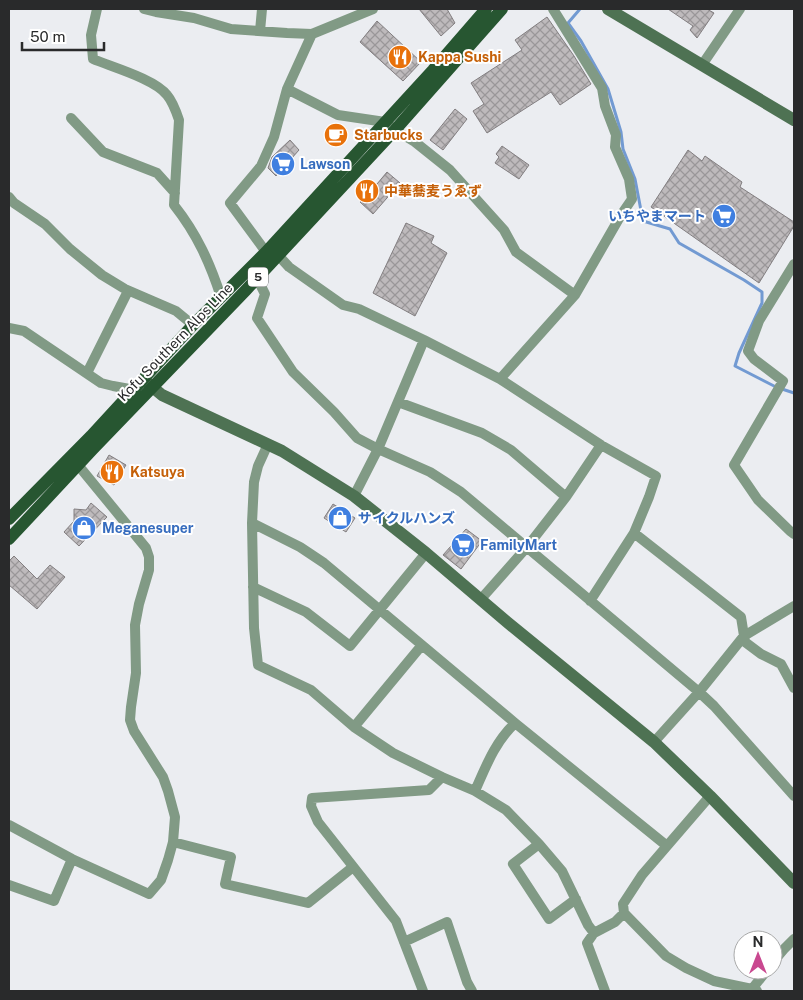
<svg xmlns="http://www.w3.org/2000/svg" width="803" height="1000" font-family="'Public Sans','Noto Sans JP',sans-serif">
<defs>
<pattern id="building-cross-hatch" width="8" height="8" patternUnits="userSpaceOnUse" patternTransform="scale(1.25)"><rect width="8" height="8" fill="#bebabc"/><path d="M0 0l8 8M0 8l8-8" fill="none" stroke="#9a9799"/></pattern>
</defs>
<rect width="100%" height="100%" fill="#ebedf1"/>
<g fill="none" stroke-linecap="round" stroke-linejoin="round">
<path stroke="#729ad2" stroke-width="3" d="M580 9 568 23 581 41 608 89 621 132 623 149 635 179 643 221 670 229 679 243 744 280 762 292V303L739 353 735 366 776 387 794 393"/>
</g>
<path fill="url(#building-cross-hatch)" stroke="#827e80" d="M419 9H447L455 23 441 36Z
M668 9H707L714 13 697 38 690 30 693 26Z
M547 17 574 56 591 84 560 105 551 92 487 133 473 111 484 104 471 83 522 50 515 40Z
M377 21 421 62 403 81 360 42Z
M455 109 467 119 443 150 430 140Z
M290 140 299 150 276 176 268 168 272 157Z
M502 146 529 165 519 179 495 163 499 157 496 154Z
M688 150 702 161 705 156 742 182 740 187 794 222V226L759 283 651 207Z
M387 172 400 183 373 214 360 202 371 191 370 188 374 184H377Z
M406 223 434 236 431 243 447 253 415 316 373 293Z
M109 455 126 465 114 485 97 476Z
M91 503 107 517 79 546 64 532 74 521V509L86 510Z
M333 504 355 518 346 532 324 518Z
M466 529 482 541 461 569 443 555Z
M14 556 37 579 50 565 65 577 37 609 9 585V561Z"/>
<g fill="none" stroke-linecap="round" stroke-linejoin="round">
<path stroke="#819a85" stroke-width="10" d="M97 9 91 35 93 59C112 67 155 79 167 95 173 102 176 111 179 120L174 205C197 234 210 263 221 297
M144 9 156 12 194 18 231 29 287 33 312 34 373 9
M260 31 262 9
M702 65 740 9
M287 89 338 115 385 122 395 130 415 142 450 170 504 230 516 252 575 295
M71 118 103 152 157 173 175 193
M9 197 14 203 45 224 70 249 102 275 125 289 176 311 193 325
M266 252 230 203 261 166 274 137 287 89 312 34
M278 255 289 267 343 305 359 309 424 340 500 379 601 445 656 476 649 497 634 533 741 617 745 642 761 654 781 664 794 688
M794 264 759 321 748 351 754 359 783 381 734 465 758 500 790 531 794 534
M257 278 265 294 257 318 293 372 334 412 357 438 378 449 430 472 461 492 699 692 714 706 794 796
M9 328 24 331 101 383 113 386 135 390
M87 373 128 291
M500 379 575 295 621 215 632 199 629 179 615 147 616 135 605 106 602 88 553 9
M398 402 482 433 511 450 566 497
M268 444 258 466 254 482 252 523 254 628 258 665 311 690 354 727 393 753 442 777 475 791 506 810 539 844 562 871 588 925 594 933 587 943 605 991
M354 496 378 449 424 340
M252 523 300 547 324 563 515 723 667 846
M253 587 306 612 350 646 426 553
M481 599 527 547 566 497 601 445
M590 601 634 533
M354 727 422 645
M654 742 699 692 744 636 794 606
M475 791C486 766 495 742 515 723
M710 796 642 875 623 904 624 913 666 956 686 968 714 981 752 989 757 991
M9 825 72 859 149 894 161 880 168 860 173 842 175 817 168 791 163 777 134 731 130 720 131 707 136 673 135 625 139 604 149 570V557L146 548 78 465
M173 842 231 857 225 884 308 903 353 867
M539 844 513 864 549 919 576 899
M9 885 54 901 72 859
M594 933 615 922 624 913
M404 942 447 922 467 982 472 991
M773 962 784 949 794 939
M752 989 767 970
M423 991 396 921 318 822 311 806 312 798 429 790 442 777"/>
<path stroke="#4e7253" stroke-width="12" d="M608 9 794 120
M144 380 162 395 282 451 354 496 426 553 507 622 654 742 710 796 794 883"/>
<path stroke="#275631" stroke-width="12" d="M9 519 91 436 193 325 266 252 433 70 486 9
M9 539 93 449 246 290 395 130 502 9"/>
</g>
<defs>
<g id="restaurant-disc" transform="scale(1.25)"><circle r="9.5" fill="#e8710a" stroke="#fff"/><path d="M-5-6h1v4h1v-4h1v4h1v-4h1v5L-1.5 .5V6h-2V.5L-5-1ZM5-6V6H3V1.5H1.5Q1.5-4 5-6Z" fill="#fff"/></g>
<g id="cafe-disc" transform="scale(1.25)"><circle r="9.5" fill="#e8710a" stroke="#fff"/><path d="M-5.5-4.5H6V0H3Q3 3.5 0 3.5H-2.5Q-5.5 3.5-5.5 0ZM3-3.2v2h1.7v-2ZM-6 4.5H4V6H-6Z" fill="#fff"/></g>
<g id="supermarket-disc" transform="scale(1.25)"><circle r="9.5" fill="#3f7fe0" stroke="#fff"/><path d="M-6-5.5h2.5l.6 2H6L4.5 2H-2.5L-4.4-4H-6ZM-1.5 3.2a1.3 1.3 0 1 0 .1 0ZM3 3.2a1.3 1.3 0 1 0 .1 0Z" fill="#fff"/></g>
<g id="shop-disc" transform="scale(1.25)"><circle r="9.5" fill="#3f7fe0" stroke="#fff"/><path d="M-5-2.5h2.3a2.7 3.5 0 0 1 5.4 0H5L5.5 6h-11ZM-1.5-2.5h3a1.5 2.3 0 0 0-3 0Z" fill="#fff"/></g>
</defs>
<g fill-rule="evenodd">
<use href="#restaurant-disc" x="400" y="57"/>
<use href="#cafe-disc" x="336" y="135"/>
<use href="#supermarket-disc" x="283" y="164"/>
<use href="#restaurant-disc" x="367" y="191"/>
<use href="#supermarket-disc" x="724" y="216"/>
<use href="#restaurant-disc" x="112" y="472"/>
<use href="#shop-disc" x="340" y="518"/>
<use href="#shop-disc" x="84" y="528"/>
<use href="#supermarket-disc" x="463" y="545"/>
</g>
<g text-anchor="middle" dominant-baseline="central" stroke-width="4" stroke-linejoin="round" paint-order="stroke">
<rect fill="#fff" stroke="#696a6b" stroke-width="1" x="248" y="267.5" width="20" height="19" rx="4"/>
<g font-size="12" font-weight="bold" fill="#292a2b">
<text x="258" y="277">5</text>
</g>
<g font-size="14" font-weight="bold" fill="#c56008" stroke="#fff" text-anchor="start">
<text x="418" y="57">Kappa Sushi</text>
<text x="354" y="135">Starbucks</text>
<text x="384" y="191">中華蕎麦うゑず</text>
<text x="130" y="472">Katsuya</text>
</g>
<g font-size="14" font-weight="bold" fill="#366cbe" stroke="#fff" text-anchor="start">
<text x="300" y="164">Lawson</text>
<text x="706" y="216" text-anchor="end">いちやまマート</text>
<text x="358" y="518">サイクルハンズ</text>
<text x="102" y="528">Meganesuper</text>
<text x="480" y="545">FamilyMart</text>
</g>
<g font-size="14" fill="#292a2b" stroke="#fff">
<text transform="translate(175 342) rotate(-46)">Kofu Southern Alps Line</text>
</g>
</g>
<rect width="803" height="1000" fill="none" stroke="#292a2b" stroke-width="20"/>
<g transform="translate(758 955)"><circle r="24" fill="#ffffff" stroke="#a9aaaa"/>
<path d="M0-4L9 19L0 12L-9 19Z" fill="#c94890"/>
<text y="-8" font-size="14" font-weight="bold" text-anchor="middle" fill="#292a2b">N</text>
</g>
<path d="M22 42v8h82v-8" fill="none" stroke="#292a2b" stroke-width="2.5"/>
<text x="30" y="42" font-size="15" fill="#292a2b" stroke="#ffffff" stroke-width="4" paint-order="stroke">50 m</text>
</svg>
